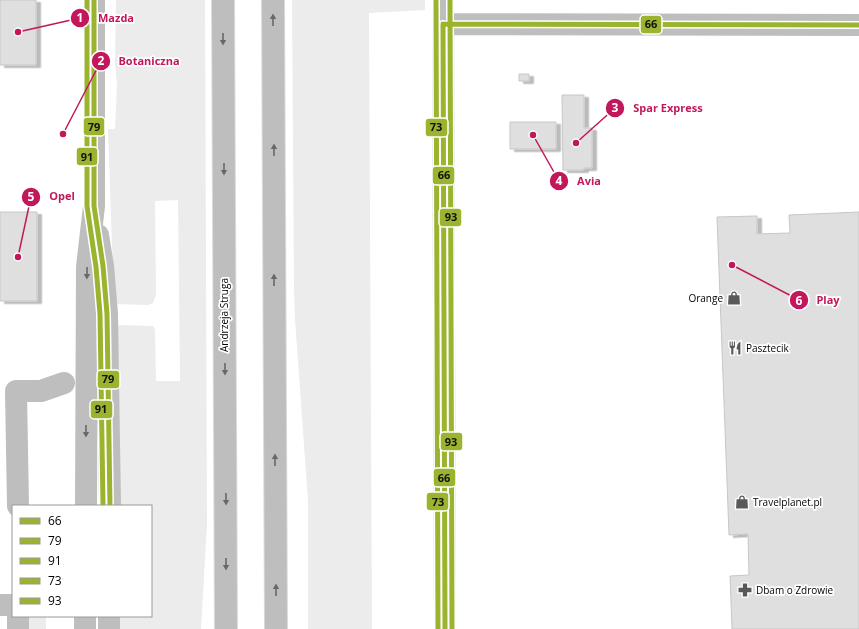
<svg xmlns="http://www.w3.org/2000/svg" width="859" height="629" font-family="'Open Sans',sans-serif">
<defs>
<filter id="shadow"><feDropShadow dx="4.5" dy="2.5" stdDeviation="0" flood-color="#0004"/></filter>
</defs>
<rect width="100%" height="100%" fill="#fff"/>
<path fill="#ececec" d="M116 0H205L207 525 201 629H117V616H151V506H117L116 326 121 325 153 326 155 330 156 381H180L178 200 155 201 156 295 153 303 148 305 114 304 108 129H115L117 85 115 62Z
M292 0H425V10L369 13 372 629H308V501L295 319 294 290Z
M29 616H46V629H28Z"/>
<path fill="#dfdfdf" stroke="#c7c7c7" filter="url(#shadow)" d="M0 0H36V65H0Z
M519 74H529V81H519Z
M562 95H584V128H592V168H584V170H563Z
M510 122H556V149H510Z
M0 212H37V301H0Z
M859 212V629H732L730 576 749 575 748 534 729 535 717 217 757 216V234L790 233 789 215Z"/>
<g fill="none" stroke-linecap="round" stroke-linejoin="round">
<g stroke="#dbdbdb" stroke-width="24">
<path id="major" d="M223 0 226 629
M273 0 276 629"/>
</g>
<path stroke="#bebebe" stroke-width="22" d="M443 0 445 629
M443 24 859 25
M98 235 103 266 107 314 110 506
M18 506 16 391H41L64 383
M86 506 87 267 94 206V0
M0 605H13
M18 629V616
M85 629V616
M109 629V616"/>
<use href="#major" stroke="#bebebe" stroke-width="22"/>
<g stroke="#fff" stroke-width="8">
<path id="bus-1" d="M443 24 445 629
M443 24 859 25"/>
</g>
<g stroke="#fff" stroke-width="8">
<path id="bus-2" d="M94 0V206L103 266 107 314 110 506"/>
</g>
<g stroke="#fff" stroke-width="8">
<path id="bus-3" d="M87 0V206L96 267 100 314 103 506"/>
</g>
<g stroke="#fff" stroke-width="8">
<path id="bus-4" d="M436 0 438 629"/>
</g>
<g stroke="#fff" stroke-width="8">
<path id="bus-5" d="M450 0 452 629"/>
</g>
<use href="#bus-1" stroke="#9ab42f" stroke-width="5"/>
<use href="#bus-2" stroke="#9ab42f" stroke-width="5"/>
<use href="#bus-3" stroke="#9ab42f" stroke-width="5"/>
<use href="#bus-4" stroke="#9ab42f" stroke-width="5"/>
<use href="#bus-5" stroke="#9ab42f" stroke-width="5"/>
</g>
<defs><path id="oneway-solid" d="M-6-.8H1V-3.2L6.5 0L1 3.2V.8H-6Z"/></defs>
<g fill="#686868">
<use href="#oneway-solid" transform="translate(273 20) rotate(-90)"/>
<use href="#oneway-solid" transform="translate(223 39) rotate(90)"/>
<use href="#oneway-solid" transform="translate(274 150) rotate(-90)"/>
<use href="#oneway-solid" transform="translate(224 169) rotate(90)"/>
<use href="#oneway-solid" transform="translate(87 273) rotate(91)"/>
<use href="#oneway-solid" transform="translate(274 280) rotate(-90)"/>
<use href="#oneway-solid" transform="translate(225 369) rotate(90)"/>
<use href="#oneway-solid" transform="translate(86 431) rotate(90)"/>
<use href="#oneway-solid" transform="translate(275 460) rotate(-90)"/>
<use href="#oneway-solid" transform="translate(226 499) rotate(89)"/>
<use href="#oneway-solid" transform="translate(226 564) rotate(90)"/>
<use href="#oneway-solid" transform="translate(276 590) rotate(-90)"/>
</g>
<defs>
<g id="shop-bare" transform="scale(1.08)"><path d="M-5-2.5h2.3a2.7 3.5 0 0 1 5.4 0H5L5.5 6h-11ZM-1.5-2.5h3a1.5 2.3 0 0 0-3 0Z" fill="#595959" stroke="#fff" stroke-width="2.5" paint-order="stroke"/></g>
<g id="restaurant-bare" transform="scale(1.08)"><path d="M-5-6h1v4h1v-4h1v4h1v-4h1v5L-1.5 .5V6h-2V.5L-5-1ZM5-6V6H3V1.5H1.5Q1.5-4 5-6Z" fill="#595959" stroke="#fff" stroke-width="2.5" paint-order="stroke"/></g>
<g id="pharmacy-bare" transform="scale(1.08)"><path d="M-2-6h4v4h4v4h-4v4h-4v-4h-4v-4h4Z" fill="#595959" stroke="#fff" stroke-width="2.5" paint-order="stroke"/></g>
</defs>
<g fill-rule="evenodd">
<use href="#shop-bare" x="734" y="298"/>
<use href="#restaurant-bare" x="735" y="348"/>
<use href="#shop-bare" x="742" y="502"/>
<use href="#pharmacy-bare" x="745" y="590"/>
</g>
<g text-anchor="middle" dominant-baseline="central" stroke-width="3.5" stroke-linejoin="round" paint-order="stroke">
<g font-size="10" fill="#000" stroke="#fff" text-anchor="start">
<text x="723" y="298" text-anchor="end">Orange</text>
<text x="746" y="348">Pasztecik</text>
<text x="753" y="502">Travelplanet.pl</text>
<text x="756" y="590">Dbam o Zdrowie</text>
</g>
<g font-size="10" fill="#000" stroke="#fff">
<text transform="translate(224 315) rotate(-90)">Andrzeja Struga</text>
</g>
</g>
<path fill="none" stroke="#c2185b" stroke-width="1.5" d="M18 32L80 18M63 134L101 61M576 143L615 108M533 135L559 181M18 257L31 197M732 265L799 300"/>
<g fill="#c2185b" stroke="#fff" stroke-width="1.5">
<circle cx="18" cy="32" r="4"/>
<circle cx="63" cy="134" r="4"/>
<circle cx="576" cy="143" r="4"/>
<circle cx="533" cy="135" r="4"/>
<circle cx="18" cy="257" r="4"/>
<circle cx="732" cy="265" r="4"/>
<circle cx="80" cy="18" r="10"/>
<circle cx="101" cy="61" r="10"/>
<circle cx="615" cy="108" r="10"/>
<circle cx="559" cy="181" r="10"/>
<circle cx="31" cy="197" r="10"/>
<circle cx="799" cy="300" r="10"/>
</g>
<g font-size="12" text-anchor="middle" font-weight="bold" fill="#fff">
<text x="80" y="22">1</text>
<text x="101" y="65">2</text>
<text x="615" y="112">3</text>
<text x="559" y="185">4</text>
<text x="31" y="201">5</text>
<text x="799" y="305">6</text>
</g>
<g font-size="11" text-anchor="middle" font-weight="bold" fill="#c2185b" stroke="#fff" stroke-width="3.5" stroke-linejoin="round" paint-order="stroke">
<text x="116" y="22">Mazda</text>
<text x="149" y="65">Botaniczna</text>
<text x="668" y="112">Spar Express</text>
<text x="589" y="185">Avia</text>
<text x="62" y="200">Opel</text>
<text x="828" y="304">Play</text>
</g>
<g stroke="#fff" stroke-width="1.5">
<rect x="640" y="15" width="22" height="19" rx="4" fill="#9ab42f"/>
<rect x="83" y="117" width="22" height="19" rx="4" fill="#9ab42f"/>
<rect x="425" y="118" width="23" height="19" rx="4" fill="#9ab42f"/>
<rect x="76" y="147" width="22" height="19" rx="4" fill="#9ab42f"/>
<rect x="432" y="166" width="23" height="19" rx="4" fill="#9ab42f"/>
<rect x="439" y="208" width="23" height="19" rx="4" fill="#9ab42f"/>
<rect x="97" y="370" width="23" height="19" rx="4" fill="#9ab42f"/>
<rect x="90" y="400" width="23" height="19" rx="4" fill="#9ab42f"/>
<rect x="440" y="432" width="23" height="19" rx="4" fill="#9ab42f"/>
<rect x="433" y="468" width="23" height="19" rx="4" fill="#9ab42f"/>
<rect x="426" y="492" width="23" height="19" rx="4" fill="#9ab42f"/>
</g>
<g font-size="11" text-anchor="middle" font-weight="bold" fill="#111">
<text x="651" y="28">66</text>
<text x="94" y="131">79</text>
<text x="436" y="131">73</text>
<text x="87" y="161">91</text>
<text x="444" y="179">66</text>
<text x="451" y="221">93</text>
<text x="108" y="383">79</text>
<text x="101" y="413">91</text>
<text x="451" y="446">93</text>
<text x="444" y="482">66</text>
<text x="438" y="506">73</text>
</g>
<rect x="12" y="505" width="140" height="112" fill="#ffffff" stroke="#999999"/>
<rect x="20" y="518" width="20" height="6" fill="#9ab42f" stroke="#999999"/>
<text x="48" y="525" font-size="12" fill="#000000">66</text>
<rect x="20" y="538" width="20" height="6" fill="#9ab42f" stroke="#999999"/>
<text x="48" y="545" font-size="12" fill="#000000">79</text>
<rect x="20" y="558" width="20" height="6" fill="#9ab42f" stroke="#999999"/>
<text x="48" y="565" font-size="12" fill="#000000">91</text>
<rect x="20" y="578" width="20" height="6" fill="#9ab42f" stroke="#999999"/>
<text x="48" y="585" font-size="12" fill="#000000">73</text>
<rect x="20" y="598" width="20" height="6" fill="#9ab42f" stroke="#999999"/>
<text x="48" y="605" font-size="12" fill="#000000">93</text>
</svg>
